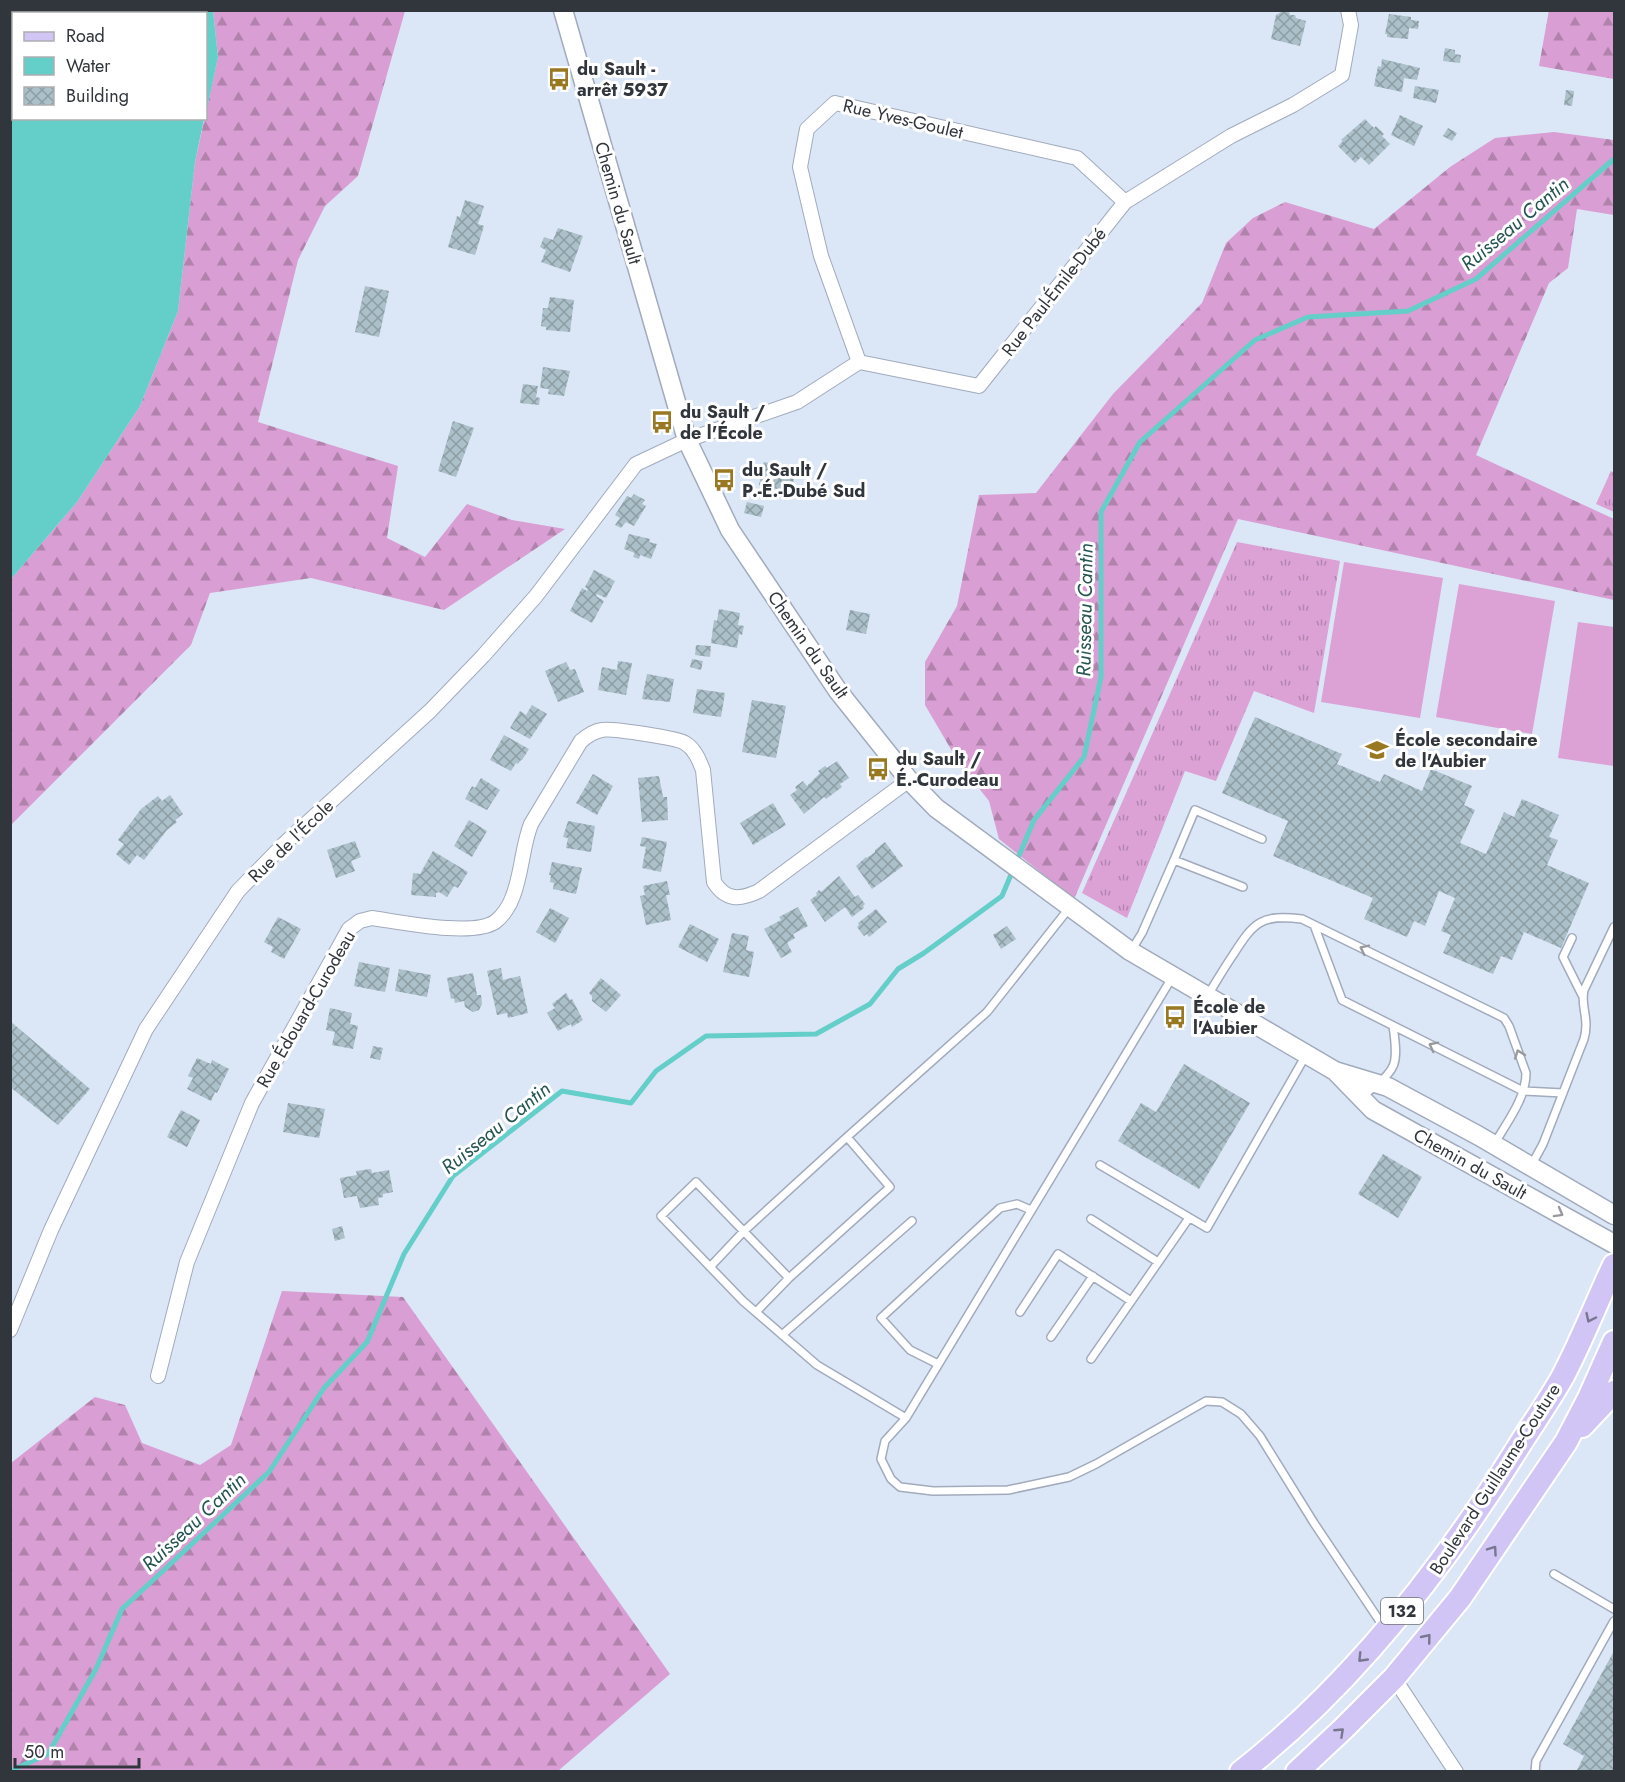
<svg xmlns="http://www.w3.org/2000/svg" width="1625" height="1782" font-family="Jost,sans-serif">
<defs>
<pattern id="grass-tufts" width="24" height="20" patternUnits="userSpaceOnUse" patternTransform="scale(1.5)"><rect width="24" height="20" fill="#dca2d6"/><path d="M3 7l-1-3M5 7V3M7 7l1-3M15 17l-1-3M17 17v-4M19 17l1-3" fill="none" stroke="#b385af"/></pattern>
<pattern id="forest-firs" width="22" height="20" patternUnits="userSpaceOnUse" patternTransform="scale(1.5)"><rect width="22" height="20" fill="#d99ed3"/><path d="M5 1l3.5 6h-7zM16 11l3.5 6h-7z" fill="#b182ac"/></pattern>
<pattern id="building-cross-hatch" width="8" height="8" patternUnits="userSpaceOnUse" patternTransform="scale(1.5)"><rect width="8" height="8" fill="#abc0c9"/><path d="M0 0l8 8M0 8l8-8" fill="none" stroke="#8c9da4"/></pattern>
</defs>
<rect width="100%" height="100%" fill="#dbe6f7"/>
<path fill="url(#grass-tufts)" d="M1611 471 1614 473V512L1596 504Z
M1237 542 1340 561 1314 713 1254 691 1216 781 1185 771 1127 918 1082 893Z"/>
<path fill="url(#forest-firs)" d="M1549 10 1614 11V79L1539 66Z
M213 11H405L358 176 325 206 298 260 258 422 398 466 387 538 425 557 467 504 512 520 565 529 444 610 311 578 210 593 191 645 11 825V579L77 502 140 406 178 311 195 162 218 57Z
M1554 132 1614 140V215L1577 209 1568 268 1549 283 1476 455 1614 519V600L1238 519 1074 899 999 839 989 801 959 763 925 705V662L957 606 979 495 1036 493 1113 394 1202 303 1226 243 1253 218 1285 202 1374 229 1450 167 1495 138Z
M282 1291 403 1297 670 1674 558 1771H11V1463L95 1397 125 1405 142 1443 200 1465 231 1445Z"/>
<path fill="#dca2d6" d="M1344 562 1443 578 1420 718 1321 702Z
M1459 584 1555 601 1532 734 1436 717Z
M1578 622 1614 627V766L1558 758Z"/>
<path fill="#64cec9" d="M11 10 213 11 218 57 206 113V14H14V118L204 119 195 162 178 311 140 406 77 502 11 579Z"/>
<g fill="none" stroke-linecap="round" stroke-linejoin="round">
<path stroke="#64cec9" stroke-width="5" d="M10 1771 48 1754 96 1669 122 1609 269 1472 324 1388 367 1342 404 1254 453 1176 562 1091 631 1103 656 1071 706 1036 816 1034 870 1004 898 969 924 953 1002 896 1034 820 1084 757 1101 677V512L1140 442 1255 340 1308 317 1408 311 1476 279 1614 159"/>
</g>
<path fill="url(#building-cross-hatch)" d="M1283 11 1289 12 1290 15H1295L1296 18 1306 21 1300 46 1271 39 1276 15Z
M1389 14 1411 17V20L1419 21 1418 29 1409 28 1408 39 1387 37V34H1385Z
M1445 48 1455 50V54L1461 55 1460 63 1443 61Z
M1382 59 1420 68 1417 80 1404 78 1402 92 1374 86 1378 66 1381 67Z
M1415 86 1439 90 1436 103 1413 98Z
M1566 90 1574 91 1572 106 1564 105Z
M1400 115 1423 126 1414 146 1391 135Z
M1365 119 1374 128 1376 126 1384 134 1382 136 1390 144 1369 165 1361 157 1355 163 1338 146 1343 141 1341 140Z
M1448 128 1457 133 1452 141 1443 136Z
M465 200 484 206 478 224 484 226 475 255 448 247 457 216 460 217Z
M558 228 583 236 570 272 541 262 546 250 540 247 544 237 553 240Z
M365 286 389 291 379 337 355 332Z
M550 297 574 300 570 332 546 330V327L541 326 543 308H548Z
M543 367 570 371 564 396 548 394 549 389 540 388Z
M523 384 538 386 536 397 540 398 539 405 520 403Z
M453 421 474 428 456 477 438 471Z
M764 462 796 469 791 492 759 485Z
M634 494 645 500 642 504 646 506 634 526 626 522 621 528 615 525 620 518 615 515 627 496 631 498Z
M747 502 764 506 761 517 744 513Z
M629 534 650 539 649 542 657 544 651 559 640 555 639 559 633 557 635 553 624 549Z
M594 570 615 581 606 598 597 594 596 596 604 601 592 623 570 611 582 588 587 591 588 589 585 587Z
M719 609 740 613 738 625 744 626 742 635 739 634 737 648 711 643 714 620 717 621Z
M850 610 870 614 866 634 846 630Z
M696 645 711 646 710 657 695 655Z
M692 659 703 661 701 670 690 667Z
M618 661 632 663 626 695 598 690 602 667 617 670Z
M566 662 570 670 575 669 584 692 558 702 545 671Z
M647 674 674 679 670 702 642 699Z
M697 689 725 693 721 717 693 713Z
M752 700 786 706 776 758 742 752Z
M532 705 547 714 530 739 510 728 520 711 526 715Z
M1255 717 1342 754 1337 764 1380 782 1384 774 1422 791 1431 769 1472 786 1464 805 1475 810 1460 843 1486 854 1504 812 1514 817 1522 799 1559 815 1549 837 1558 840 1547 865 1589 883 1561 948 1524 932 1512 960 1501 956 1493 974 1443 953 1451 935 1441 931 1455 898 1439 891 1425 926 1414 921 1407 937 1364 919 1373 898 1273 856 1288 821 1222 793Z
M504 735 529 749 522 760H521L518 764 516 763 511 771 490 760Z
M837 761 849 778 840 784 842 787 826 799 824 797 804 814 790 795 797 790 795 787 803 781 807 786 820 773 818 771 825 766 827 768Z
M593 774 613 786 597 815 576 803Z
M659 776 663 797H667L668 820 642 822 638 778Z
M481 778 500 790 487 810 465 799 472 786 475 788Z
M170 795 183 814 175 820 177 822 167 830 144 860 137 855 129 865 116 854 124 844 118 840 141 809 158 796 162 801Z
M773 803 786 825 753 845 740 823Z
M469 820 487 831 472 857 454 846Z
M568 821 595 826 591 852 566 848 568 838 563 837Z
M642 837 667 842 661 872 642 868 646 847 640 846Z
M355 841 361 857 351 861 355 871 336 878 327 850Z
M885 842 903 866 872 889 856 866 866 857 867 858 875 852V850Z
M433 851 468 872 458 888 454 886 447 897 439 892 436 893V897L411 895 413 873 420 874Z
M552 862 582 868 576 894 553 889 554 883 550 882 551 875H549Z
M839 876 855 897 858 895 865 904 863 906 864 908 852 917 845 907 825 922 810 900 817 895 816 893 819 890 821 892Z
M667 881 670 895H666L671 920 646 925 640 896 645 895 643 886Z
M798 907 808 926 793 934 795 938 787 943 792 952 781 958 764 929 781 920 779 917Z
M550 908 569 918 555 943 536 932Z
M876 909 887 922 869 937 867 934 864 936 857 927 859 925 858 923Z
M278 917 301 929 284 959 271 952 273 947 264 942Z
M690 924 719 939 707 962 678 947Z
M1007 926 1016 939 1001 949 993 935Z
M732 933 749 936 746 950 754 952 749 977 723 972Z
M359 962 390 968 385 992 354 986Z
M501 968 503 980 520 976 528 1013 508 1018 507 1013 497 1015 487 971Z
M399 969 431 975 427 997 395 991Z
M473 973 477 995H481L482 1004 479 1010 473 1012 465 1007 464 1001 455 1003 454 998 451 999 447 978Z
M601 978 621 995 606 1012 592 1001V996L589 993Z
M566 993 570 1000 572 999 583 1020 572 1027 571 1024 558 1031 547 1013 555 1008 552 1004Z
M330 1008 352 1013 350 1024 358 1026 353 1049 332 1045 335 1032 326 1030Z
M10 1021 90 1089 58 1125 10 1087Z
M373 1046 383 1048 380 1060 370 1058Z
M197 1058 211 1064 212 1060 229 1069 217 1093 215 1092 211 1101 187 1089 193 1078 188 1076Z
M1184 1064 1250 1103 1199 1189 1118 1141 1141 1103 1156 1112Z
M288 1103 325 1109 319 1138 283 1132Z
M181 1110 200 1120 187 1147 167 1137Z
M1383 1154 1422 1177 1398 1218 1358 1194Z
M371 1169 372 1173 389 1170 393 1192 383 1194V1197L378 1198 379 1205 360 1208 357 1196 344 1198 340 1178 357 1175 356 1171Z
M342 1226 345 1238 335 1241 332 1229Z
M1614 1651V1772H1576L1584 1756 1563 1744Z"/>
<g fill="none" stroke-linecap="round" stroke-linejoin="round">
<g stroke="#a1abbb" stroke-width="10">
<path id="service" d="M1174 860 1195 810 1262 839
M1314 925 1342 1000 1523 1091 1563 1093
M1572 938 1563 957 1582 995
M1131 951 1142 933 1174 860 1243 887
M1208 995C1216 982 1224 968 1233 955 1254 922 1261 914 1302 919L1504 1018 1509 1026 1526 1073C1526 1099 1506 1123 1494 1145
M1361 1098C1394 1069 1400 1072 1393 1026
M847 1137 987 1012 1070 907
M1100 1165 1207 1228 1306 1055
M1531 1166 1543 1144 1584 1039C1590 1018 1580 1006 1584 990L1614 927
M1091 1219 1158 1262
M710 1267 744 1231 847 1137 890 1187 789 1278 696 1182 661 1216 743 1301 817 1365 906 1418 1173 976
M756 1312 789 1278
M1020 1312 1058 1254 1131 1301
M782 1335 912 1221
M1051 1337 1093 1276
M1091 1359 1189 1218
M938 1364 910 1350 881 1318 1000 1208 1017 1204 1031 1210
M906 1418 885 1441 881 1459 891 1479 900 1487 933 1491 1008 1490 1069 1477 1096 1464 1206 1401 1222 1402 1241 1414 1260 1436 1314 1523 1385 1629
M1554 1574 1614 1609
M1535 1772 1536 1761 1614 1621"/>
</g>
<g stroke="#a1abbb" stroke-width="16">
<path id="minor" d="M859 362 821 256 800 167 807 129 835 103 1077 158 1125 202
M10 1330 51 1230 146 1029 238 891 284 844 430 711 483 656 536 596 636 464 687 440 797 402 859 362 979 386 1125 202 1231 136 1293 105 1342 75 1351 25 1348 10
M158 1376 187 1262 252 1103 349 929 360 921 372 918C401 922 472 937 495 922 503 916 510 905 513 896 522 873 522 847 531 824L581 741C587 736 594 731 602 730 611 728 678 738 685 743 695 749 699 760 703 770L714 882C726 901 740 900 759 891L909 780
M1394 1678 1456 1772"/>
</g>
<g stroke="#a1abbb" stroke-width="21">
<path id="tertiary" d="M563 10 687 440 730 530 838 691 909 780 936 808 1130 951 1335 1071 1388 1087 1479 1136 1614 1215
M1336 1072 1373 1110 1614 1244"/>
</g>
<g stroke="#fff" stroke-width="26">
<path id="primary" d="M1582 1426 1614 1392
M1241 1772C1353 1684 1442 1570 1517 1449 1532 1425 1549 1401 1563 1376 1582 1340 1597 1301 1614 1265
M1297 1772 1343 1729 1394 1678 1460 1598 1566 1442 1589 1398 1614 1342"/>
</g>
<use href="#service" stroke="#fff" stroke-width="7"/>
<use href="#minor" stroke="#fff" stroke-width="14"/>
<use href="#tertiary" stroke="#fff" stroke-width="18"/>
<use href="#primary" stroke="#d1c5f6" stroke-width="22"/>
</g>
<defs><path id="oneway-chevron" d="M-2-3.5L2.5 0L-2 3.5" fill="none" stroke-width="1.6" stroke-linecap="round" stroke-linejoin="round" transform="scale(1.5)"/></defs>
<g stroke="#989a9e">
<use href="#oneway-chevron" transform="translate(1364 949) rotate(-154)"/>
<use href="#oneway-chevron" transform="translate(1433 1046) rotate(-153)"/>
<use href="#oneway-chevron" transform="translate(1519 1054) rotate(-110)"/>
<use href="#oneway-chevron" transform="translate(1559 1213) rotate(29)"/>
</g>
<g stroke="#797690">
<use href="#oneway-chevron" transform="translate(1590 1318) rotate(115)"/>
<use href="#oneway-chevron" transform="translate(1493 1550) rotate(-55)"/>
<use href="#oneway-chevron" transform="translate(1427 1638) rotate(-51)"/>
<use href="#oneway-chevron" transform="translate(1362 1658) rotate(134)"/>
<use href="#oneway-chevron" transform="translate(1340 1732) rotate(-43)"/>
</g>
<defs>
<g id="bus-bare" transform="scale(1.8)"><path d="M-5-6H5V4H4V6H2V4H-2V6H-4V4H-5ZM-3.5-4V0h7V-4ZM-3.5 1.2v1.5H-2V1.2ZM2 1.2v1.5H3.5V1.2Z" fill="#997822" stroke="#fff" stroke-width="2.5" paint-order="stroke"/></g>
<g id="school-bare" transform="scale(1.8)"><path d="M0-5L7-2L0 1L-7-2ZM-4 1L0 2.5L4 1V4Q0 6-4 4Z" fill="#997822" stroke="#fff" stroke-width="2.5" paint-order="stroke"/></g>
</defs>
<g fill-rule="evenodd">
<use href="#bus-bare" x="559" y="79"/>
<use href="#bus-bare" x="662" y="422"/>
<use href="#bus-bare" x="724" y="480"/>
<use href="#school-bare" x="1377" y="750"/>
<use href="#bus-bare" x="878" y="769"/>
<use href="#bus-bare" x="1175" y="1017"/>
</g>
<g text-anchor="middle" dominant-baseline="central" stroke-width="6" stroke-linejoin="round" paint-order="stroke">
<rect fill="#fff" stroke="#6f7276" stroke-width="1.5" x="1381" y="1598" width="42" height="26" rx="4.5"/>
<g font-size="16" font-weight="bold" fill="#31353c">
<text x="1402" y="1611">132</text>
</g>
<g font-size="18" font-weight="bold" fill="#31353c" stroke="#fff" text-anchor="start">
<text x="577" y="69">du Sault -<tspan x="577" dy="21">arrêt 5937</tspan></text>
<text x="680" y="412">du Sault /<tspan x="680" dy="21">de l'École</tspan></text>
<text x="742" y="470">du Sault /<tspan x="742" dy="21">P.-É.-Dubé Sud</tspan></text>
<text x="1395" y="740">École secondaire<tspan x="1395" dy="21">de l'Aubier</tspan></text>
<text x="896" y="759">du Sault /<tspan x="896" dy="21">É.-Curodeau</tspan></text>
<text x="1193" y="1007">École de<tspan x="1193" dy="21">l'Aubier</tspan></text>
</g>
<g font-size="18" fill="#31353c" stroke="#fff">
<text transform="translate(903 119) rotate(13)">Rue Yves-Goulet</text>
<text transform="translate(618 203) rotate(74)">Chemin du Sault</text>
<text transform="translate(1054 292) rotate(-52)">Rue Paul-Émile-Dubé</text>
<text transform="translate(808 645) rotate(55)">Chemin du Sault</text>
<text transform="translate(291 841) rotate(-44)">Rue de l'École</text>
<text transform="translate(306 1009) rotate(-60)">Rue Édouard-Curodeau</text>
<text transform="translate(1470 1164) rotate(29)">Chemin du Sault</text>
<text transform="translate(1495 1479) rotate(-57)">Boulevard Guillaume-Couture</text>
</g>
<g font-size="20" font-style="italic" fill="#255552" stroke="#fff">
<text transform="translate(1515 224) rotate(-40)">Ruisseau Cantin</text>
<text transform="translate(1085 610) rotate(-89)">Ruisseau Cantin</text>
<text transform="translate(496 1128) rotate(-39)">Ruisseau Cantin</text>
<text transform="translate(194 1522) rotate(-43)">Ruisseau Cantin</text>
</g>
</g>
<rect width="1625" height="1782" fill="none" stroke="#31353c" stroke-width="24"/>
<rect x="12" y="12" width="195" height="108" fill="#ffffff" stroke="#adaeb1" stroke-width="1.5"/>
<rect x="24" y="32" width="30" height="9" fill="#d1c5f6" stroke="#adaeb1" stroke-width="1.5"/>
<text x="66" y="42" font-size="18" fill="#31353c">Road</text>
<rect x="24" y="57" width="30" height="18" fill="#64cec9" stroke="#adaeb1" stroke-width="1.5"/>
<text x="66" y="72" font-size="18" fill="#31353c">Water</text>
<rect x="24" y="87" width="30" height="18" fill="url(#building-cross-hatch)" stroke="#adaeb1" stroke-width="1.5"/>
<text x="66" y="102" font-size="18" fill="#31353c">Building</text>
<path d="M15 1758v9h124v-9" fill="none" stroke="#31353c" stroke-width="3"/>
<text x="24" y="1758" font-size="18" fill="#31353c" stroke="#ffffff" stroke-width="4.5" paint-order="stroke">50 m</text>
</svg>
